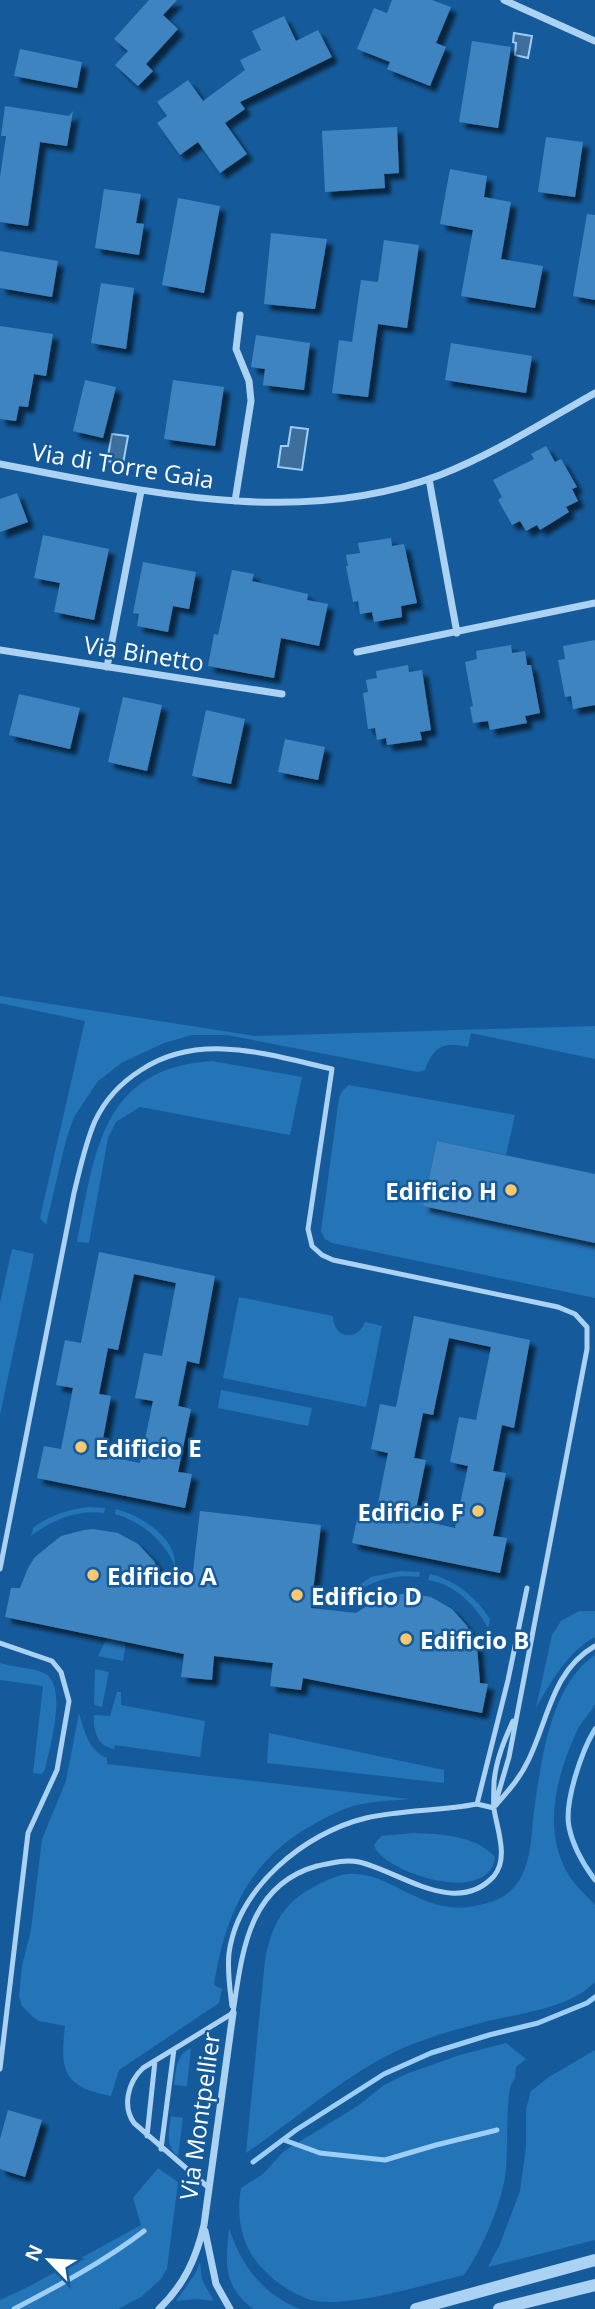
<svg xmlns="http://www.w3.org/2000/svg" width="595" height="2309" font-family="'Open Sans',sans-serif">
<defs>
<filter id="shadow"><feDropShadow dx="6" dy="6" stdDeviation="2" flood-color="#0009"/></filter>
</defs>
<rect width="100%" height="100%" fill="#155b9b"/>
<path fill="#2474b8" d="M0 996 255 1036 595 1026V1059L471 1033 468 1047C443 1042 434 1046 425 1070L418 1072 227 1035H192L164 1043 123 1062 98 1081 74 1117 66 1140 46 1225 40 1218 85 1021 0 1003Z
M212 1061 302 1077 290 1135 140 1107 116 1122 108 1138 89 1243 77 1242C95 1154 100 1068 212 1061Z
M349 1085 515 1115 506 1155 437 1141 423 1206 595 1243V1298L332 1243 325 1239 321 1231 339 1098 342 1091Z
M12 1249 34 1254 0 1415V1303Z
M239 1297 333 1316C333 1339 358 1342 365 1322L382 1326 366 1407 223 1378Z
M221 1390 312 1408 308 1426 218 1408Z
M88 1507 105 1508 104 1513C77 1509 52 1520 31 1536L33 1528C50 1515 67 1510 88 1507Z
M116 1509C141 1516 177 1537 175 1567 165 1541 142 1522 115 1514Z
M400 1571 420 1572 419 1577C391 1573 363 1583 344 1603L345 1595 371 1577Z
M430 1574C455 1580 476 1597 490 1619L488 1628C475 1605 455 1584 428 1580Z
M579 1611H595V1637C567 1652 551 1682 536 1708L552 1635 561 1621Z
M107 1638 126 1642 123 1661 98 1656Z
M595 1655C595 1666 595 1695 595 1704 591 1713 581 1721 577 1731 557 1774 542 1828 567 1872 573 1884 586 1895 595 1905V1982C568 2010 517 2013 481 2023 445 2032 409 2043 377 2061 330 2088 290 2123 246 2153L265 1960C271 1929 280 1907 308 1890 319 1884 334 1876 347 1874 393 1870 422 1919 479 1905 488 1903 496 1901 504 1896 534 1876 530 1836 535 1804 542 1755 552 1684 595 1655Z
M0 1663C14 1668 31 1667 44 1673 69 1685 49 1749 45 1770L41 1774 33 1773 43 1686 0 1680Z
M95 1669 109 1672 102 1707 94 1705Z
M117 1692H121V1705L205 1721 200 1757 115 1745 114 1749C97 1746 93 1730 94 1715L110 1716Z
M79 1713C84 1731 89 1751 107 1758V1764L409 1799C390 1801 369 1801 350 1807 338 1811 327 1817 316 1823 250 1858 225 1914 214 1985L222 1989 219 2003 119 2070 111 2096C63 2087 60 2071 65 2026L39 2021 32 2016 22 2006 19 1996 22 1966 31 1930 42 1839 66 1781Z
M269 1733 444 1770V1783L267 1763Z
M413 1833C440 1834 475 1835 495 1857 489 1908 380 1871 374 1845L381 1836Z
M506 2043 526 2059 516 2067 515 2078 510 2087C506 2114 508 2142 506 2169 503 2201 483 2248 464 2275 426 2284 348 2309 311 2300 292 2294 275 2282 262 2268 241 2246 236 2217 241 2188L263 2174 283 2152 359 2105 384 2085 406 2074 460 2055Z
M191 2048 187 2086 174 2085C176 2070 176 2054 191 2048Z
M595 2050V2240L488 2267 500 2244 520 2191 526 2147V2109L531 2091 549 2077Z
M171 2116 183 2118 178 2156C165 2147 169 2131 171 2116Z
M158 2168 178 2182 167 2269 160 2280 141 2297 118 2309H0V2300L28 2287 141 2225 133 2198Z
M229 2228C241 2265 263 2295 300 2309H253C222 2285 226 2263 229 2228Z
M200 2262 202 2280 214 2301 197 2299 176 2301 195 2274Z"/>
<path fill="#3d6e9c" stroke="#9dcef5" stroke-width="2" d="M514 33 532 36 528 58 515 55 516 43 513 42Z
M291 427 308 429 302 470 278 467 281 446H288Z
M112 434 128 436 123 464 107 461Z"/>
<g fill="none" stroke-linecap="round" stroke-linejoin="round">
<path stroke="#9dcef5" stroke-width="5" d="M595 1729C582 1750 564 1802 569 1827 573 1847 583 1864 595 1880
M284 2140 320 2153 385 2160 436 2145 497 2130
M253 2162 296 2130 384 2074 431 2053 489 2035 538 2023 587 2003 595 1997
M14 2309C58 2286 105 2261 144 2231"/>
</g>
<path fill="#3e84c1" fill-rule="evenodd" filter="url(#shadow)" d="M149 0H177L163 15 178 29 146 64 153 71 138 86 115 65 128 51 114 39Z
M392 0H432L451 7 436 43 446 47 430 86 387 69 390 62 357 49 374 8 387 13Z
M284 16 296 41 318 30 332 57 240 102 245 109 225 123 247 154 220 173 198 142 180 155 157 123 167 116 157 102 188 80 203 101 245 70 240 60 261 50 252 31Z
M472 41 511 47 498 128 459 122Z
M20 49 82 62 77 88 14 76Z
M5 106 69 116 73 111 67 146 40 142 28 226 0 222V177L6 136H1Z
M397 127 399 173 384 174 385 188 325 192 322 131Z
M546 137 583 142 575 197 538 192Z
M450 169 487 176 484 197 511 202 501 259 543 266 535 308 461 296 473 230 440 224Z
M104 189 141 194 136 223 144 224 139 255 95 248Z
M178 198 220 206 204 293 162 285Z
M587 214 595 215V300L573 296Z
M271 233 327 239 315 309 264 304Z
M384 240 419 245 407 328 378 324 368 397 332 393 339 340 352 342 361 280 378 282Z
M0 251 58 261 52 297 0 288Z
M101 283 134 288 126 349 91 343Z
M0 326 53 334 46 376 34 374 28 407 19 406 16 421 0 419Z
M256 335 310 343 304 390 263 385 265 369 251 367Z
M451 343 532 356 526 393 445 380Z
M85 380 116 387 103 438 73 431Z
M173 380 224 387 215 446 164 439Z
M546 446 555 462 561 459 577 487 572 489 578 501 566 507 569 512 540 530 537 525 526 531 520 521 512 525 498 500 502 497 493 480 534 459 531 454Z
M17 493 28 522 0 532V499Z
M43 535 109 549 94 620 54 612 60 583 34 578Z
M391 538 392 546 404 544 417 603 401 606 402 617 374 622 372 612 360 614 358 601 353 602 346 566H348L346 555 360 553 358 543Z
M143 562 196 572 189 609 173 606 168 632 137 626 139 614 133 613Z
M232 570 254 574 252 581 308 594 307 600 328 604 319 646 281 638 274 678 208 666 214 634 218 635Z
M595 640V705L573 709 571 696 565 697 558 660 565 659 563 646Z
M511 645 512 653 525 651 527 665H531L540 713 525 716 527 723 490 730 488 721 473 723 470 707 473 706 465 662 477 659 476 651Z
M408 665 409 672 422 670 431 730 420 732 422 740 387 745 386 738 377 740 375 728 368 729 363 693 368 692 366 680 377 678 376 671Z
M19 694 80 708 70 749 9 735Z
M123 697 162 705 147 771 108 762Z
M206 710 245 719 231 784 192 776Z
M285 739 325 747 318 780 278 772Z
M437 1141 595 1174V1243L423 1206Z
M99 1252 215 1276 199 1364 187 1361 178 1406 191 1409 178 1472 192 1474 185 1508 37 1478 44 1446 61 1449 73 1388 56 1385 65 1340 81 1343ZM134 1274 176 1283 162 1356 144 1353 135 1398 153 1401 140 1463 100 1455 111 1396 99 1394 108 1348 118 1350Z
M414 1316 530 1340 514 1428 502 1425 493 1471 506 1473 493 1536 507 1538 500 1573 352 1543 359 1510 376 1513 388 1453 371 1449 380 1404 396 1407ZM449 1338 491 1347 476 1420 459 1417 450 1462 468 1466 455 1528 414 1519 426 1460 414 1458 423 1413 433 1415Z
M200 1511 321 1525 311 1608 356 1613 378 1599 407 1593 431 1597 452 1609 467 1626 477 1647 480 1683 488 1684 482 1713 303 1678 301 1690 270 1686 273 1663 214 1656 212 1680 181 1677 184 1654 5 1617 11 1588H20L28 1568 35 1557 61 1536 84 1530 93 1529 118 1533 138 1544 154 1561 162 1577 192 1580Z
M8 2110 42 2120 25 2177 0 2169V2139Z"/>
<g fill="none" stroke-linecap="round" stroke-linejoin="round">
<path stroke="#abd1f3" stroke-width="5" d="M0 1569 74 1193C80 1169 85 1144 95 1121 105 1100 122 1082 141 1070 200 1031 269 1055 332 1069L308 1229 312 1246 322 1255 333 1260 558 1307 575 1314 587 1327V1349L509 1757 494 1808
M0 1643 52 1661 61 1672 69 1701 57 1770 28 1833 0 2069
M477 1804 508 1680 527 1588
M496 1805C508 1791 520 1778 528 1761 548 1721 552 1670 595 1646
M232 2006C230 1989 227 1971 229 1953 238 1888 304 1833 366 1818 402 1810 440 1811 477 1804L494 1808
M233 2013C242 1953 248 1885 317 1866 331 1863 345 1859 359 1862 399 1871 456 1918 494 1876 509 1858 497 1829 494 1809 493 1800 494 1791 494 1782 496 1760 504 1741 513 1721
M147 2136 155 2061
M161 2149 174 2049
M209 2188 134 2123C122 2106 128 2082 143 2068L233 2013"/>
<path stroke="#abd1f3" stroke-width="7" d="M504 0 595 41
M0 464C144 491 297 529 440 475 494 454 545 421 595 393
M429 479 457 633
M235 501 251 401 249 381 236 349 240 315
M0 650 282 694
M357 652 595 603
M107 667 141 491
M205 2231 216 2284 230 2309
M159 2309C184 2285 196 2259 204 2225L233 2013"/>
<path stroke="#abd1f3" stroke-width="12" d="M416 2309 595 2260
M499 2309 595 2285"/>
</g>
<g fill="#ffc86c" stroke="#155b9b" stroke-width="2.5">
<circle cx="511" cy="1190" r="7"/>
<circle cx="81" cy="1447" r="7"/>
<circle cx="478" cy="1511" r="7"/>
<circle cx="93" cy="1575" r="7"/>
<circle cx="297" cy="1595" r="7"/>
<circle cx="406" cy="1639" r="7"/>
</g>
<g text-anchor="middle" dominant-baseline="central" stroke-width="5" stroke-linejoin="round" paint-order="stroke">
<g font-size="24" fill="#fff" stroke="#155b9b">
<text transform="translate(123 465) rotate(9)">Via di Torre Gaia</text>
<text transform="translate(144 653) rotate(9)">Via Binetto</text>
<text transform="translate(199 2116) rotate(-82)">Via Montpellier</text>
</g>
<g font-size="24" font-weight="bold" fill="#fff" stroke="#155b9b" text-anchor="start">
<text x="497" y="1190" text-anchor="end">Edificio H</text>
<text x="95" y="1447">Edificio E</text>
<text x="464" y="1511" text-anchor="end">Edificio F</text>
<text x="107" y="1575">Edificio A</text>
<text x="311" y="1595">Edificio D</text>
<text x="420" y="1639">Edificio B</text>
</g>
</g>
<g transform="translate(49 2260) rotate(295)" stroke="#155b9b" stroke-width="5" paint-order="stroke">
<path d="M0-5L12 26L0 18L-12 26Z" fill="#ffffff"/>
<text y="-10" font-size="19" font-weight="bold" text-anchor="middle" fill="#ffffff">N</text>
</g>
</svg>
